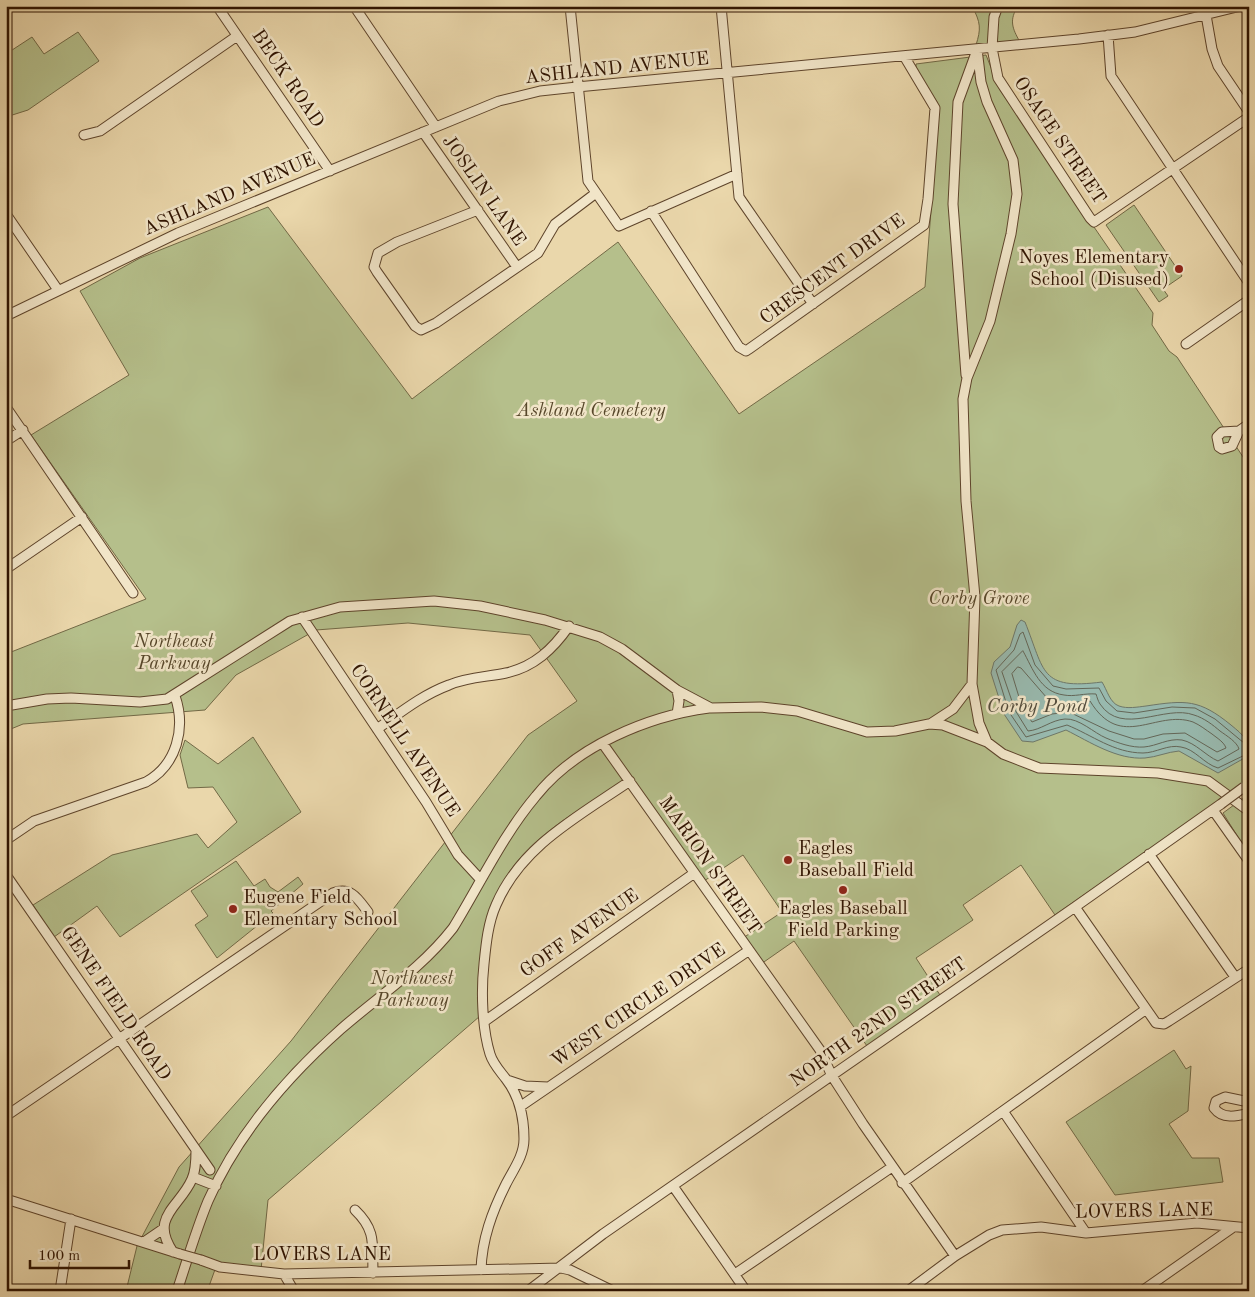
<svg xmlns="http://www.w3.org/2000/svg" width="1255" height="1297" font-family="'Old Standard TT',serif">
<rect width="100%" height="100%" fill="#ead7ab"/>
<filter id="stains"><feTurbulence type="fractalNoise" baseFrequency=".004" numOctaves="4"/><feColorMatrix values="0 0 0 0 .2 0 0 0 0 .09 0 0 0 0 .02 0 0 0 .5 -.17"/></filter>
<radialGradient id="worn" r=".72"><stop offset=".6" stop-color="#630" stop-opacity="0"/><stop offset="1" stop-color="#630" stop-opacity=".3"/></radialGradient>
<path fill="#b5bf8b" stroke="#726946" d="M972 6H1018C1009 20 1012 28 1020 42L976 45C981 29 981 23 972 6Z
M78 32 99 61 28 110 6 117V54L32 37 44 54Z
M986 55 1000 90 1153 313 1152 325 1169 351 1177 357 1249 466V780L1055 915 1021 865 963 905 973 920 916 958 940 995 867 1046 794 941 761 964 743 938 782 912 743 855 704 881 630 777C556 826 495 851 482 948 478 971 477 993 480 1016L268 1200 261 1270 217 1264 208 1289 209 1291H126L137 1246 179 1167 291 1041 528 735 577 701 530 635 408 623 316 630 236 675 205 710 23 724 6 731V654L146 599 31 435 129 375 80 291 140 258 268 207 412 399 618 242 739 414 925 287 939 109 937 102 916 69V64Z
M1134 205 1182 276 1163 289 1168 296 1159 302 1106 225Z
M253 737 301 812 120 937 97 906 54 937 33 905 112 855 197 834 208 848 237 822 213 787 188 788 180 755 185 740 218 764Z
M1249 794V855L1223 813Z
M236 861 254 886 265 879 270 887 278 892 298 877 303 884 271 911 273 913 217 958 195 925 208 916 191 891Z
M1174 1050 1186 1069 1191 1066 1188 1111 1169 1124 1192 1158H1219L1223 1182 1115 1195 1066 1122Z"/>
<path fill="#98b9ae" stroke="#6e7768" d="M1021 620 1025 622C1045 672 1040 690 1102 682 1107 690 1110 703 1119 706 1127 709 1138 707 1146 706 1186 700 1199 699 1231 725 1243 735 1250 740 1248 756L1218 773 1179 751C1167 752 1157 757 1145 758 1117 760 1090 742 1066 730L1033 742 1022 741 1004 714 991 673 994 662 1010 647 1017 625Z"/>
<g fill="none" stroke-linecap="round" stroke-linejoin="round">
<path stroke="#646657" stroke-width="1" d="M1023 651C1033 669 1040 692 1064 695 1074 697 1085 693 1096 694 1097 697 1098 701 1100 704 1122 737 1165 704 1194 715 1204 718 1213 725 1220 731 1227 736 1237 742 1239 749L1218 761C1206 756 1196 743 1182 740 1168 738 1157 746 1144 747 1132 748 1118 743 1106 738 1094 733 1079 718 1065 719 1051 720 1041 730 1028 731L1015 710 1002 672Z
M1018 667 1021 668 1047 698 1064 703 1090 701C1121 752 1156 709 1193 722 1200 725 1206 730 1212 734 1217 738 1224 742 1226 748L1217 752 1185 733 1163 734 1144 739H1134L1109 731 1069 712 1052 714 1032 722 1022 707 1012 674Z
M1249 744 1244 743 1215 719 1195 708 1172 707 1134 713 1117 711 1106 701 1099 688 1066 689 1053 686 1035 665 1023 632 1020 634 1014 650 996 670 1009 712 1026 737 1067 725C1092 735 1114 753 1143 753 1156 753 1168 744 1181 747 1195 749 1204 764 1218 768L1249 753"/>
<g stroke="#5e442b" stroke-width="11">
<path id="minor" d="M217 6 330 171
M354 6 436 127
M570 6 588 181 619 226 737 174
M721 6 739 197 813 304
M998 6 994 17 992 48 998 78 1090 218 1094 222 1249 117
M1206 15 1212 49 1218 66 1249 112
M1108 35 1111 76 1249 283
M977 49 981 82 987 102 1013 160 1017 194 1011 234 990 321 967 378 963 399 966 501 975 597 972 684 979 723 987 742
M423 132 517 267
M84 135 100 131 237 36
M478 210 397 242 378 253 374 267 377 272 415 326 421 330 436 323 538 253 555 224 596 193
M651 211 739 347 746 351 749 349 924 225 928 199 935 108 904 56
M6 214 58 290
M6 316 178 233 499 101 540 91 577 87 1079 39 1135 32 1241 6
M1186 344 1249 300
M966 375 953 204 958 102 977 50
M6 407 133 593
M1239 431 1222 432 1217 437 1219 447 1222 449 1232 446 1239 431 1249 424
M6 441 23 430
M6 569 82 517
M302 617 426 802 458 855 481 880
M677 690 679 701 677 714
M6 706 47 699 71 698 140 702 167 699 290 621 340 607 434 601 480 606 545 620 600 637 622 649 677 690 711 708 761 707 797 711 867 732 895 731 929 724 943 725 987 742 1003 754 1039 768 1158 773 1208 781 1249 811
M930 724 953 709 972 684
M377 729C400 713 422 695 449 685 467 677 487 677 506 673 534 667 553 649 569 626
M603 744 820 1050 832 1076 863 1124 955 1256
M1213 810 1249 861
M6 840 34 821 146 782C177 765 186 728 175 696
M1149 854 1235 977
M6 875 210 1170
M1075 907 1156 1023 1164 1024 1169 1021 1249 969
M485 1021 693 874
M507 1080 525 1086 548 1087
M1249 1102 1225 1097 1216 1101 1214 1108C1223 1120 1237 1116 1249 1113
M521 1106 748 951
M6 1116 333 893C351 886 358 899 368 912
M193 1177 216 1186
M902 1183 1003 1111
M673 1186 746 1291
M6 1199 180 1254
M355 1210C377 1231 372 1245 373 1273
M1086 1233 1003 1111 1145 1010
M144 1242 163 1229
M173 1252C149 1217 180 1207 192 1179 196 1170 196 1160 196 1151
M201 1260 220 1267 284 1274 561 1268 570 1270 613 1291
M481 1270C482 1239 492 1212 506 1184 513 1170 524 1156 524 1139 524 1117 520 1097 506 1079 500 1071 493 1064 490 1054 482 1028 481 991 484 964 486 944 488 923 496 905 521 846 579 816 630 781
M284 1274 294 1291
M735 1274 892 1167
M60 1291 71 1219
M177 1291C187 1261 196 1230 208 1201 237 1135 287 1077 341 1029 380 995 421 969 453 928 480 884 503 835 536 796 576 746 648 716 709 708
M528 1291 603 1234 1075 907 1221 804
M908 1291 955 1256 989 1235 1002 1230 1041 1227 1086 1233 1197 1223 1249 1228
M1142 1291 1232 1228"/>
</g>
<use href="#minor" stroke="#f1e5c8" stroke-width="9"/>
<g stroke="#5e442b" stroke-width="11" stroke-linecap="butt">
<path id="minor-bridge" d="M1221 804 1244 787
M180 1254 201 1260"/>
</g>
<use href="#minor-bridge" stroke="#f1e5c8" stroke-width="9"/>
</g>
<g fill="#8f2418" stroke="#f1e5c8" stroke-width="2">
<circle cx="1179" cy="269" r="5"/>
<circle cx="788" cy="860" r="5"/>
<circle cx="843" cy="890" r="5"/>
<circle cx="233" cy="909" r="5"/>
</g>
<g text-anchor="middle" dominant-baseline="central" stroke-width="5" stroke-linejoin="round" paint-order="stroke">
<g font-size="19" fill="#2f1300" stroke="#f1e5c8">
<text transform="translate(617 69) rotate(-6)">ASHLAND AVENUE</text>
<text transform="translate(287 79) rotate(56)">BECK ROAD</text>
<text transform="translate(1059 141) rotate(56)">OSAGE STREET</text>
<text transform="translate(483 191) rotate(55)">JOSLIN LANE</text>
<text transform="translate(230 195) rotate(-23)">ASHLAND AVENUE</text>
<text transform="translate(833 270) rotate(-36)">CRESCENT DRIVE</text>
<text transform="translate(404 741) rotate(56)">CORNELL AVENUE</text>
<text transform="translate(709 866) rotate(55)">MARION STREET</text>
<text transform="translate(580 934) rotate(-35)">GOFF AVENUE</text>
<text transform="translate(115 1004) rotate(56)">GENE FIELD ROAD</text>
<text transform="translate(639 1006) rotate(-34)">WEST CIRCLE DRIVE</text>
<text transform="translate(879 1023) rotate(-35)">NORTH 22ND STREET</text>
<text transform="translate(1144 1212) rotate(-1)">LOVERS LANE</text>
<text x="322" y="1255">LOVERS LANE</text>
</g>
<g font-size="19" fill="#2f1300" stroke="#f1e5c8" text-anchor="start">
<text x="1169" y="258" text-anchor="end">Noyes Elementary<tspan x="1169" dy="22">School (Disused)</tspan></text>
<text x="798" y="849">Eagles<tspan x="798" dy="22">Baseball Field</tspan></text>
<text x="243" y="898">Eugene Field<tspan x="243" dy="22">Elementary School</tspan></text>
<text x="843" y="909" text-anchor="middle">Eagles Baseball<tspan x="843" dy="22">Field Parking</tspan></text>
</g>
<g font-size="19" font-style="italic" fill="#57472a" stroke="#f1e5c8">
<text x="591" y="411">Ashland Cemetery</text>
<text x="979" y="599">Corby Grove</text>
<text x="174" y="642">Northeast<tspan x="174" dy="22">Parkway</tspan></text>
<text x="412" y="979">Northwest<tspan x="412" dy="22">Parkway</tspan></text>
</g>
<g font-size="20" font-style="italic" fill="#544d3d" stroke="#f1e5c8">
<text x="1037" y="707">Corby Pond</text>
</g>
</g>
<rect width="1255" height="1297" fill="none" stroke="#ead7ab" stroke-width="25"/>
<rect x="8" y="8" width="1240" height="1282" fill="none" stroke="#2f1300" stroke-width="2.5"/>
<rect x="12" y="12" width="1230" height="1272" fill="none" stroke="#2f1300"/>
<path d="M30 1260v8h99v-8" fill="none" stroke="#2f1300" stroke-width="2.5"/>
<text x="38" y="1260" font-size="15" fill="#2f1300" stroke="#f1e5c8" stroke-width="4" paint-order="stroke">100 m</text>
<rect width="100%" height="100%" filter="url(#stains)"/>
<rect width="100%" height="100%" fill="url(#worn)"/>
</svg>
